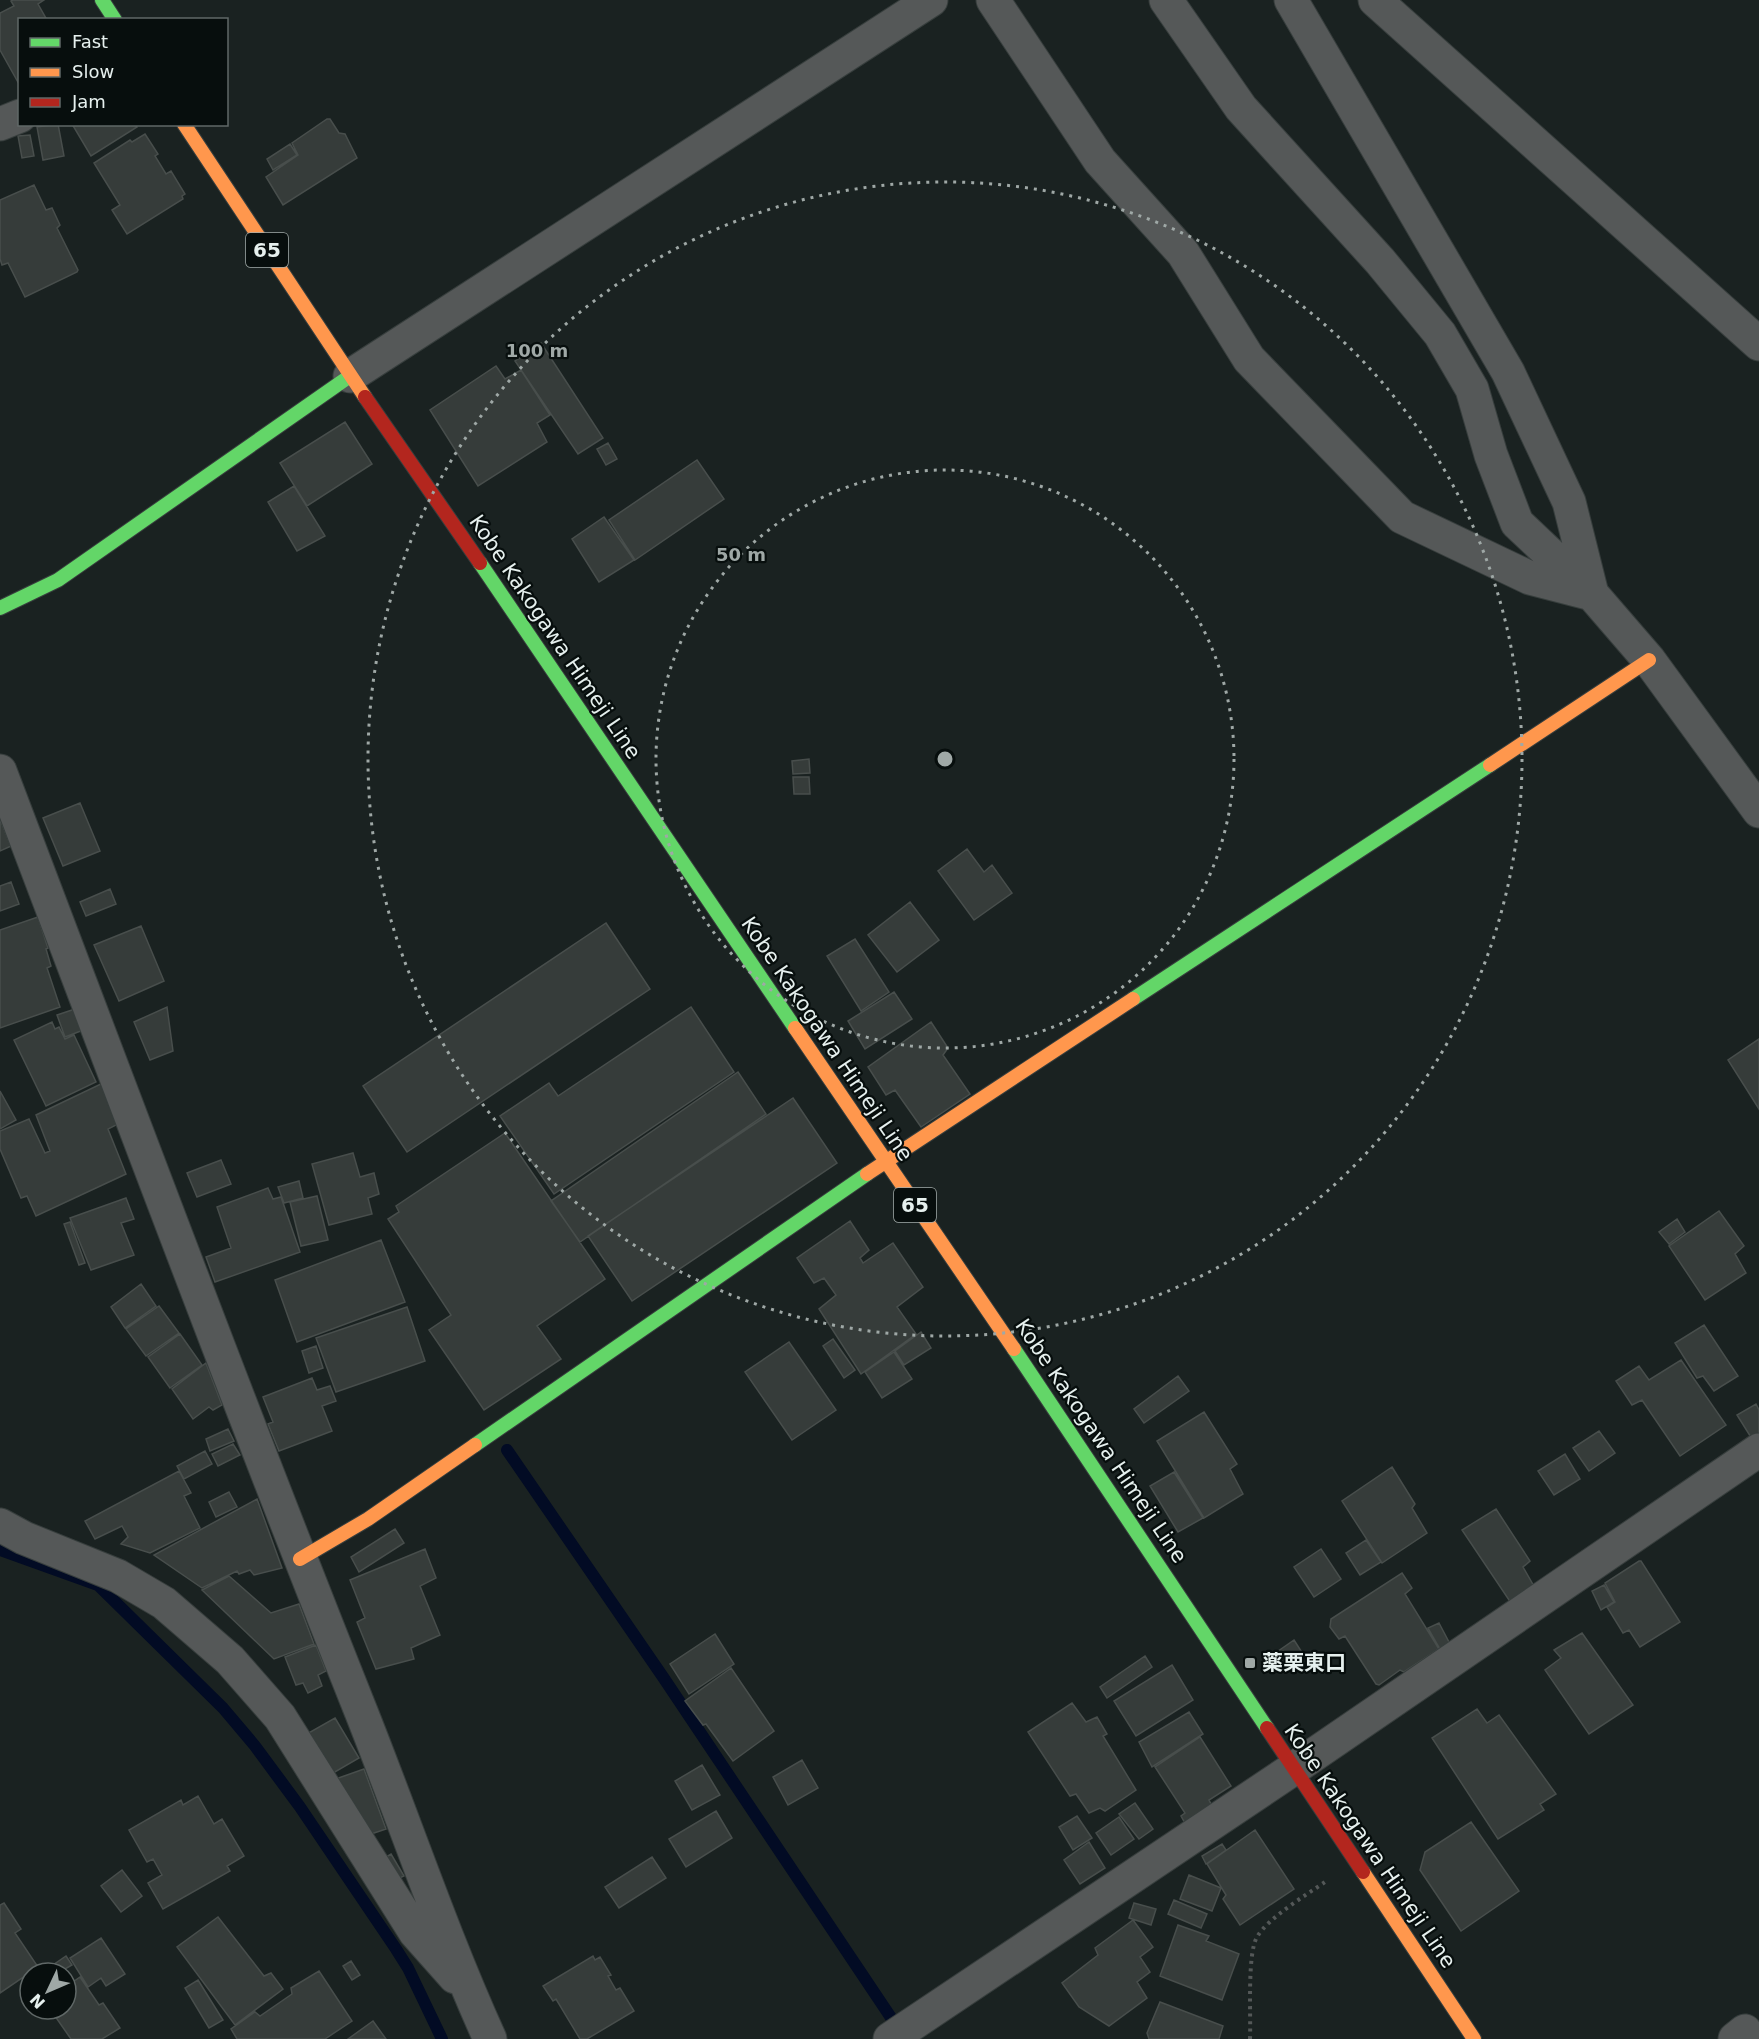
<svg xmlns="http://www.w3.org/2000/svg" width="1759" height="2039" font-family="'DejaVu Sans','Noto Sans JP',sans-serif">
<rect width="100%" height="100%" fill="#1a2221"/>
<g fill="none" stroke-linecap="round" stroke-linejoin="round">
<path stroke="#020b24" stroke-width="12" d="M507 1450 663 1677 900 2031
M0 1550 98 1585 223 1708 255 1746 300 1807 396 1949 408 1968 442 2039"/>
</g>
<path fill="#363c3a" stroke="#484e4c" stroke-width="1.5" d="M13 0H44L38 4 47 20H20L19 84 0 50V13L14 6 11 1Z
M327 119H330L339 133 345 134 357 158 283 205 266 177 298 155 292 143Z
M58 124 64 156 43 160 37 127Z
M72 124H135L137 127 91 156Z
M145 134 158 154 155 156 166 174 171 171 185 194 182 196 183 199 127 234 112 210 120 205 94 163 130 140 132 142Z
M30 135 34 156 22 158 18 136Z
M290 144 297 155 273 170 267 159Z
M34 185 46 210 52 208 60 225 57 228 78 270 77 272 25 297 8 263 2 265 0 259V200Z
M541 343 603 438 578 454 515 361Z
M496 366 505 379 521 370 550 415 537 423 547 442 478 486 430 410Z
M345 422 372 464 307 506 280 463Z
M608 443 617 459 606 465 597 449Z
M697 460 724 499 635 560 609 520Z
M294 486 325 536 297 551 268 502Z
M604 517 634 560 599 582 572 539Z
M809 759 810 773 793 774 792 761Z
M793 777H809L810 794H794Z
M80 803 100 851 63 866 43 818Z
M0 819 11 846 0 851Z
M967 849 984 872 992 865 1012 893 974 920 938 871Z
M11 882 19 904 0 911V886Z
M110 889 116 904 86 916 80 902Z
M910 902 939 940 897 972 868 935Z
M38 917 48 948 46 949 51 966 47 968 60 1007 0 1028V930Z
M606 923 650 989 407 1152 363 1086Z
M141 926 164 981 119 1001 94 945Z
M855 939 889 992 861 1011 827 956Z
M894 992 912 1019 865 1049 848 1021Z
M167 1007 173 1051 150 1060 134 1022Z
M691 1007 734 1072 554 1194 500 1116 549 1083 558 1096Z
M78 1008 86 1029 65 1037 57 1015Z
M52 1022 55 1029 59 1027 65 1039 74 1035 96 1082 46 1106 14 1040Z
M931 1022 948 1048 943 1055 970 1094 921 1127 895 1090 886 1095 868 1067Z
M1759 1039V1109L1728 1060Z
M738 1072 766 1114 580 1242 551 1201Z
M105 1082 122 1122 108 1129 126 1174 36 1216 27 1196 21 1198 0 1149V1131L29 1119 45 1153 50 1151 36 1115Z
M0 1091 16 1120 0 1129Z
M793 1098 837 1163 632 1301 588 1236Z
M505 1133 605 1279 537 1326 561 1359 484 1410 429 1330 451 1315 388 1219 399 1212 396 1206Z
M353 1153 360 1177 374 1173 379 1194 368 1198 372 1214 329 1225 312 1164Z
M221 1160 231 1184 197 1197 187 1173Z
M299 1181 303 1198 284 1203 278 1187Z
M268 1188 273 1199 281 1197 300 1252 215 1282 206 1257 231 1248 217 1207Z
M317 1196 328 1240 301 1246 290 1202Z
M126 1198 134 1219 121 1223 134 1255 91 1270 70 1218Z
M1719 1211 1744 1246 1735 1254 1746 1273 1705 1300 1669 1246Z
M1677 1219 1685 1232 1669 1244 1659 1232Z
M850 1221 869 1250 860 1258 863 1263 893 1243 923 1287 897 1307 916 1334 861 1374 819 1309 836 1295 824 1278 814 1283 797 1258Z
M70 1222 85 1263 79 1265 64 1224Z
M381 1240 405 1302 297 1342 275 1280Z
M141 1284 156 1306 125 1328 111 1307Z
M159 1306 179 1333 146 1356 126 1329Z
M407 1307 425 1361 336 1392 316 1338Z
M1704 1325 1738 1376 1714 1391 1703 1376 1697 1378 1675 1343Z
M921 1332 931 1348 904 1365 895 1351Z
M180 1334 202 1365 170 1388 148 1357Z
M833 1339 855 1370 844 1378 823 1346Z
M789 1342 836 1410 792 1440 745 1372Z
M316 1346 323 1368 309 1373 302 1351Z
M894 1352 912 1379 882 1398 865 1372Z
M1681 1360 1726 1425 1680 1456 1642 1400 1632 1405 1616 1381 1639 1366 1649 1380Z
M206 1363 222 1405 213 1410 209 1407 193 1419 172 1389Z
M1178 1376 1189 1391 1144 1423 1134 1409Z
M312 1378 317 1390 330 1386 336 1401 322 1406 332 1431 279 1451 268 1424 273 1422 263 1397Z
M1756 1404 1759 1410V1435L1752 1439 1737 1415Z
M1204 1412 1237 1464 1230 1469 1243 1494 1204 1518 1157 1441Z
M228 1429 234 1441 210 1451 206 1439Z
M1599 1431 1615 1453 1589 1471 1573 1448Z
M233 1444 240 1455 218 1466 212 1454Z
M205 1451 212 1464 184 1479 177 1466Z
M1565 1454 1580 1479 1554 1495 1538 1471Z
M1392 1467 1415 1504 1412 1508 1427 1533 1382 1563 1342 1501Z
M179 1471 191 1493 184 1496 200 1528 150 1553 121 1544 128 1537 122 1526 95 1539 85 1521Z
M1174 1472 1203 1518 1178 1532 1150 1486Z
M229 1492 237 1507 216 1517 209 1502Z
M257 1499 282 1568 254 1575 250 1570 239 1574 237 1571 202 1588 154 1555Z
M1496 1509 1530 1561 1523 1567 1535 1588 1511 1603 1462 1530Z
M395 1529 404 1543 359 1572 351 1557Z
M1366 1540 1381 1562 1360 1575 1346 1553Z
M425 1549 436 1578 420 1586 440 1635 411 1648 414 1659 376 1669 357 1622 365 1618 350 1580Z
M1321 1549 1341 1579 1314 1597 1294 1567Z
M1639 1561H1641L1680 1622 1640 1647 1629 1630 1623 1633 1607 1607 1615 1602 1605 1583Z
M1402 1573 1412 1588 1405 1594 1439 1649 1404 1672 1400 1670 1379 1685 1376 1684 1345 1636 1339 1639 1330 1627 1331 1619Z
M229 1576 271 1613 299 1604 314 1644 274 1659 202 1590Z
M1604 1585 1614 1602 1601 1610 1592 1591Z
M1439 1623 1450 1644 1440 1649 1428 1628Z
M1582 1633 1633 1705 1589 1734 1545 1670 1561 1658 1554 1650Z
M715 1634 734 1664 689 1694 670 1664Z
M1294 1640 1303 1654 1283 1669 1274 1654Z
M316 1645 326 1671 318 1675 322 1686 308 1693 303 1683 296 1685 285 1657Z
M1145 1656 1152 1667 1107 1698 1100 1687Z
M1172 1665 1193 1700 1136 1736 1114 1701Z
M731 1668 774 1731 733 1761 706 1724 703 1725 685 1701Z
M1072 1703 1086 1722 1097 1717 1107 1734 1103 1736 1136 1790 1105 1811 1100 1808 1089 1813 1076 1794 1070 1796 1028 1732Z
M1477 1709 1487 1723 1499 1715 1556 1794 1540 1804 1544 1810 1498 1839 1432 1738Z
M1189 1712 1203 1734 1152 1767 1139 1742Z
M335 1718 359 1758 328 1776 305 1735Z
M1200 1737 1231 1786 1209 1800 1213 1808 1186 1825 1181 1816 1185 1813 1155 1767Z
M802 1760 818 1788 788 1805 773 1777Z
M702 1765 720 1795 692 1810 675 1781Z
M364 1769 386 1829 365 1836 333 1780Z
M198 1796 214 1824 222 1819 244 1856 227 1866 230 1871 163 1909 148 1883 162 1875 153 1859 147 1862 129 1830 181 1800 183 1805Z
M1135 1803 1153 1829 1139 1839 1119 1814Z
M716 1811 732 1838 686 1867 669 1839Z
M1077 1816 1092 1838 1073 1850 1059 1827Z
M1119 1817 1134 1839 1111 1855 1096 1833Z
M1471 1822 1519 1891 1461 1931 1420 1870 1425 1852Z
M1255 1830 1294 1889 1240 1925 1223 1899 1226 1895 1207 1864Z
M1089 1842 1105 1868 1080 1884 1064 1860Z
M1222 1844 1226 1850 1206 1864 1202 1856Z
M391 1854 404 1876 393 1881 381 1860Z
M652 1857 666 1878 619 1908 605 1887Z
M122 1870 142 1896 121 1912 101 1886Z
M1189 1875 1221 1888 1212 1911 1180 1899Z
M1174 1900 1207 1914 1201 1928 1168 1914Z
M4 1903 21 1929 15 1933 38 1967 0 1993V1905Z
M1134 1903 1156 1909 1151 1925 1129 1918Z
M218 1917 264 1976 271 1973 283 1989 235 2025 177 1947Z
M1133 1920 1153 1947 1140 1957 1150 1972 1137 1982 1147 1998 1109 2026 1079 2007 1062 1983 1098 1955 1095 1948Z
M1178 1925 1209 1936 1206 1941 1239 1954 1222 2000 1160 1976Z
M101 1938 125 1974 106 1986 101 1978 88 1987 70 1958Z
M66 1956 72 1965 58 1973 53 1965Z
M593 1956 595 1960 600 1957 611 1975 608 1976 616 1990 620 1988 634 2011 587 2039H580L556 1999 553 2001 543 1986Z
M351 1961 360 1975 352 1980 343 1966Z
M319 1971 352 2021 325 2039H237L231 2029 255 2012 260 2016 292 1994 291 1988Z
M80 1977 99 2005 103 2003 120 2028 102 2039H71L50 2009H66V1987Z
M198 1980 223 2020 209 2028 185 1988Z
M1160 2002 1223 2026 1219 2039H1149L1147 2033Z
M373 2021 386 2039H348Z"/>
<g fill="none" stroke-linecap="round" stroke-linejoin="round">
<g stroke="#373e3d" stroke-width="35">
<path id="street" d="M993 0 1100 161 1183 253 1249 359 1402 517 1530 578 1592 594 1649 660 1759 811
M1166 0 1241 108 1380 261 1440 334 1472 389 1491 455 1517 523 1592 594 1569 502 1508 372 1291 0
M1375 0 1759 344
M0 124 20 116
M350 376 931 0
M0 771C119 1084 236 1398 360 1709 404 1819 441 1931 490 2039
M0 1525 24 1538 118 1576 164 1603 230 1660 280 1717 415 1932 455 1977
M890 2039 1293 1769 1759 1450
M1735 2039 1745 2031"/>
</g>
<g stroke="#373e3d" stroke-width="16">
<path id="fast" d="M102 0 115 20
M480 563 795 1028
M0 608 58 580 350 376
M1133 999 1490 765
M1014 1349 1267 1728
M475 1445 867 1174"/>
</g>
<g stroke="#373e3d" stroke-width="16">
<path id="slow" d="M184 124 365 397
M1490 765 1649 660
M795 1028 1014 1349
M867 1174 1133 999
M300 1559 368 1519 475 1445
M1363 1872 1474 2039"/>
</g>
<g stroke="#373e3d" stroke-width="16">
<path id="jam" d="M365 397 480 563
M1267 1728 1363 1872"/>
</g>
<path stroke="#545858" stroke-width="4" stroke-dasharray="3 4.5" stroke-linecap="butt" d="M1250 2039C1251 2016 1247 1954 1257 1937 1268 1918 1306 1895 1325 1882"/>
<use href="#street" stroke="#555858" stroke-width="33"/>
<use href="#fast" stroke="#63d668" stroke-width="14"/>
<use href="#slow" stroke="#ff974d" stroke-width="14"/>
<use href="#jam" stroke="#b3261e" stroke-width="14"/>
</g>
<g fill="none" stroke="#9fa8a6" stroke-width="3" stroke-dasharray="3 6">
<circle cx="945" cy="759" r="289"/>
<circle cx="945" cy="759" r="577"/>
</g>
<rect fill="#9fa8a6" stroke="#070e0d" stroke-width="2" x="1244" y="1657" width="12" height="12" rx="3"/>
<g text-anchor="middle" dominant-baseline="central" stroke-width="4.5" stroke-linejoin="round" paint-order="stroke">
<g fill="#070e0d" stroke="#a3acaa" stroke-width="1.5">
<rect x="246" y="233" width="42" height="34" rx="4.5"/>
<rect x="894" y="1188" width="42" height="34" rx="4.5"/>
</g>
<g font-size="20" font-weight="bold" fill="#e6f0ee">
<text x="267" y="250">65</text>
<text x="915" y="1205">65</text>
</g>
<g font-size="21" fill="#e6f0ee" stroke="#070e0d">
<text transform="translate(555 637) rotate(56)">Kobe Kakogawa Himeji Line</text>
<text transform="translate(827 1039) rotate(56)">Kobe Kakogawa Himeji Line</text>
<text transform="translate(1101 1441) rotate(56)">Kobe Kakogawa Himeji Line</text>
<text transform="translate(1370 1846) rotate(56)">Kobe Kakogawa Himeji Line</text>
</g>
<g font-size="21" font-weight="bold" fill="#e6f0ee" stroke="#070e0d" text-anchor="start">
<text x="1262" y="1663">薬栗東口</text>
</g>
</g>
<circle cx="945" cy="759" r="9" fill="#9fa8a6" stroke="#070e0d" stroke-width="3"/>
<g font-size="18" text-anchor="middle" font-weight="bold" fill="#9fa8a6" stroke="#070e0d" stroke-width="4.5" stroke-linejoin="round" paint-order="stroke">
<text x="537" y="357">100 m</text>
<text x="741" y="561">50 m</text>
</g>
<rect x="18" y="18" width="210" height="108" fill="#070e0d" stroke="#606867" stroke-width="1.5"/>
<rect x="30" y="38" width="30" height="9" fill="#63d668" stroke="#606867" stroke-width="1.5"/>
<text x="72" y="48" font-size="18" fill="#e6f0ee">Fast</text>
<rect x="30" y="68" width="30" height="9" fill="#ff974d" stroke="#606867" stroke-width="1.5"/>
<text x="72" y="78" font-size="18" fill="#e6f0ee">Slow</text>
<rect x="30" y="98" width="30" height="9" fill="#b3261e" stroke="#606867" stroke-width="1.5"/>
<text x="72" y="108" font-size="18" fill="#e6f0ee">Jam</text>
<g transform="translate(48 1991) rotate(226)"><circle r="28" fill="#070e0d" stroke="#606867" stroke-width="1.5"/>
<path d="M0-4.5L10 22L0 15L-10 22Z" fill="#9fa8a6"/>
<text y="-9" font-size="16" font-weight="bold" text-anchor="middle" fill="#e6f0ee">N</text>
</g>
</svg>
